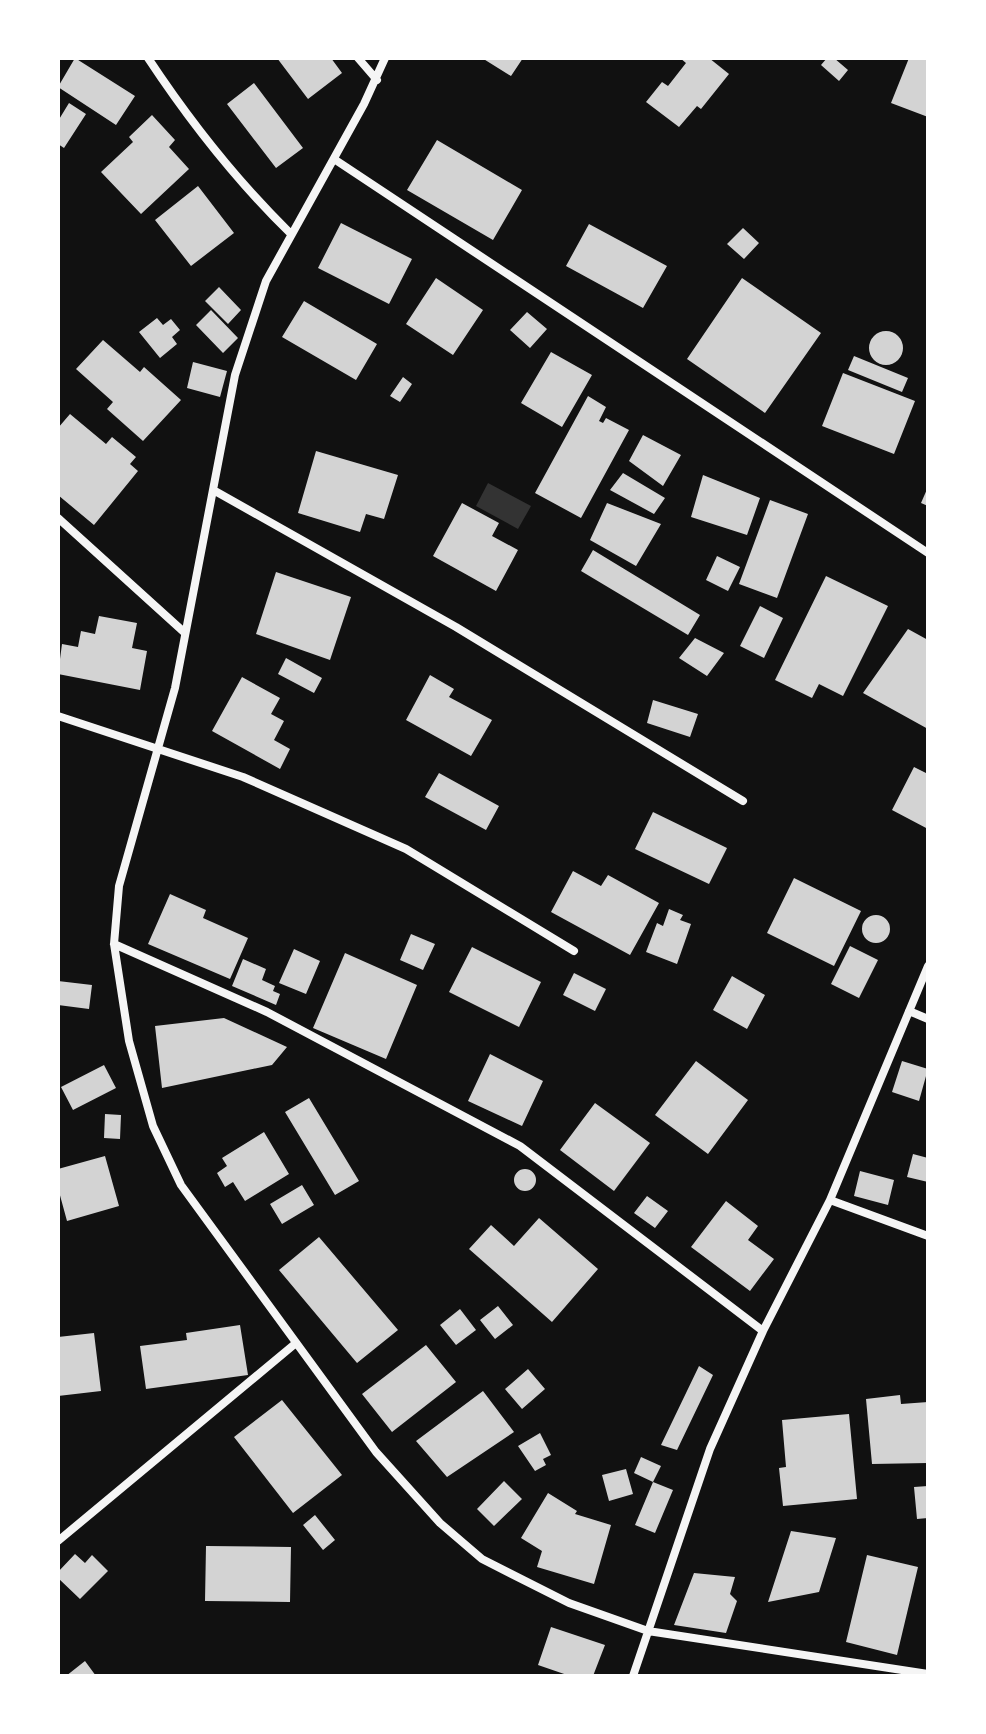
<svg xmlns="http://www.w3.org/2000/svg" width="986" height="1734" font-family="'Titillium Web',sans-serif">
<rect width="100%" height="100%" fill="#111"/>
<path fill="#333" d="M488 483 531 506 518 529 476 506Z"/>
<path fill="#d3d3d3" d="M75 58 135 96 116 125 58 87Z
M277 58H331L342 73 308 99Z
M482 58H523L511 76Z
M680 58H709L729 74 701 109 697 106 679 127 646 102 662 82 668 86 686 63Z
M827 58H834L848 70 839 81 821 65Z
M909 58H928V117L891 103Z
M254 83 303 148 276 168 227 104Z
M69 103 86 114 64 148 58 144V121Z
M152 115 175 140 169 147 189 169 141 214 101 172 133 142 129 137Z
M437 140 522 190 493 240 407 190Z
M198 186 234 233 191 266 155 220Z
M341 223 412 259 389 304 318 268Z
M589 224 667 266 643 308 566 266Z
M743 228 759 243 744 259 727 244Z
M436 278 483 310 453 355 406 324Z
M742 278 821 333 765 413 687 359Z
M219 287 241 310 228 324 205 301Z
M304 301 377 344 356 380 282 337Z
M211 310 238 338 223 353 196 325Z
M527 312 547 329 530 348 510 330Z
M157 318 163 325 171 319 180 330 172 337 177 344 160 358 139 332Z
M869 348a17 17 0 1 1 34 0a17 17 0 1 1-34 0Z
M103 340 140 372 144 367 181 400 143 441 107 409 113 402 76 369Z
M551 352 592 375 562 427 521 403Z
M854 356 908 378 902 392 848 370Z
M193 362 227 371 220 397 187 388Z
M843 373 915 401 894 454 822 426Z
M403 377 412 384 400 402 390 396Z
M588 396 606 407 599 421 603 423 606 418 629 430 581 518 535 493Z
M70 414 106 444 112 437 136 457 130 464 138 471 94 525 58 495V428Z
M643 435 681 455 663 486 629 461Z
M316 451 398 475 384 519 366 514 360 532 298 513Z
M623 473 665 498 654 514 610 490Z
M703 475 760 498 747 535 691 517Z
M928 487V506L921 503Z
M770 500 808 514 777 598 739 584Z
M462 503 499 523 492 536 518 550 496 591 433 556Z
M607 503 661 524 636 566 590 540Z
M593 550 700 615 688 635 581 571Z
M717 556 740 567 728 591 706 580Z
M276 572 351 597 330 660 256 634Z
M826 576 888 606 843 696 819 684 812 698 775 680Z
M760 606 783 618 764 658 740 646Z
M99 616 137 623 132 648 147 651 140 690 58 674 62 644 78 647 81 631 95 634Z
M908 629 928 640V729L863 693Z
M695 638 724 653 707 676 679 658Z
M286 658 322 678 314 693 278 674Z
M430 675 454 689 449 697 492 720 471 756 406 720Z
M242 677 280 698 271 714 284 721 274 740 290 749 280 769 212 731Z
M653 700 698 714 690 737 647 723Z
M914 767 928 774V829L892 810Z
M439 773 499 806 486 830 425 797Z
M653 812 727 848 709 884 635 849Z
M573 871 601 886 608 875 659 903 630 955 551 912Z
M794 878 861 911 834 966 767 933Z
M170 894 206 910 203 918 248 938 230 979 148 944Z
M669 909 683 915 680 920 691 924 677 964 646 952 657 923 663 926Z
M862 929a14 14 0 1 1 28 0a14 14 0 1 1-28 0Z
M411 934 435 944 423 970 400 960Z
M850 946 878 960 859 998 831 984Z
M472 947 541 982 519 1027 449 992Z
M294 949 320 961 306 994 279 983Z
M345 953 417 985 386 1059 313 1028Z
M243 959 266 969 262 980 275 986 273 991 280 994 276 1005 232 986Z
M574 973 606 989 595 1011 563 995Z
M732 976 765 995 747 1029 713 1010Z
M58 981 92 985 89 1009 58 1005Z
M224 1018 287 1047 272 1065 162 1088 155 1026Z
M490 1054 543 1081 522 1126 468 1101Z
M696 1061 748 1100 708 1154 655 1115Z
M902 1061 928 1069 919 1101 892 1092Z
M104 1065 116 1088 73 1110 61 1087Z
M309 1098 359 1181 335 1195 285 1112Z
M595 1103 650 1143 614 1191 560 1150Z
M105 1114 121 1115 120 1139 104 1138Z
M264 1132 289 1174 245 1201 233 1182 225 1187 217 1173 227 1166 222 1158Z
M913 1154 928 1158V1182L907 1177Z
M105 1156 119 1206 67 1221 58 1188V1169Z
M514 1180a11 11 0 1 1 22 0a11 11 0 1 1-22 0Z
M860 1171 894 1180 888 1205 854 1196Z
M302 1185 314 1205 282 1224 270 1204Z
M647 1196 668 1211 655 1228 634 1213Z
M726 1201 758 1226 748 1240 774 1259 750 1291 691 1247Z
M539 1218 598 1269 552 1322 469 1249 491 1225 514 1246Z
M319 1237 398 1330 357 1363 279 1270Z
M498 1306 513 1325 495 1339 480 1320Z
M460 1309 476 1330 456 1345 440 1325Z
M240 1325 248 1375 146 1389 140 1346 187 1340 186 1333Z
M94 1333 101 1391 58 1396V1337Z
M426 1345 456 1382 392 1432 362 1394Z
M699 1366 713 1375 677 1450 661 1445Z
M528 1369 545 1389 522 1409 505 1389Z
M483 1391 514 1432 447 1477 416 1441Z
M900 1395 901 1404 928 1402V1463L872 1464 866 1399Z
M282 1400 342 1475 293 1513 234 1437Z
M849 1414 857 1499 783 1506 779 1468 786 1467 782 1420Z
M540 1433 551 1455 543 1459 546 1465 535 1471 518 1446Z
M641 1457 661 1466 653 1482 634 1473Z
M626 1469 633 1494 609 1501 602 1475Z
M504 1481 522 1499 494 1526 477 1509Z
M653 1482 673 1490 655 1533 635 1525Z
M928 1486V1518L917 1519 914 1487Z
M548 1493 577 1511 575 1514 611 1525 594 1584 537 1567 542 1551 521 1538Z
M315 1515 335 1540 323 1550 303 1525Z
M791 1531 836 1538 819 1592 768 1602Z
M206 1546 291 1547 290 1602 205 1601Z
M75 1554 85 1563 92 1555 108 1571 80 1599 58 1578V1572Z
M867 1555 918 1567 897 1655 846 1642Z
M694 1573 735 1577 730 1594 737 1601 726 1633 674 1625Z
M551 1627 605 1645 593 1676H570L538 1665Z
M85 1661 96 1676H66Z"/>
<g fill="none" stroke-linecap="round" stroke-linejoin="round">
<path stroke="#f5f5f5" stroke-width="8" d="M148 58C189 120 237 181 290 233
M358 58 377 80
M385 58 364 104 266 281 235 375 175 688 119 886 114 944 129 1041 153 1126 181 1185 376 1452 440 1523 482 1559 569 1603 648 1631 928 1674
M334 159 928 553
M215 491 456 627 743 801
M58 518 185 633
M58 716 243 777 406 849 574 951
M114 944 267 1012 520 1146 763 1331
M909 1011 928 1019
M830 1200 928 1236
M58 1541 296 1343
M633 1676 710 1449 763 1331 830 1200 928 966"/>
</g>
<rect width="986" height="1734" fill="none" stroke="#ffffff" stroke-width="120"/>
</svg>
